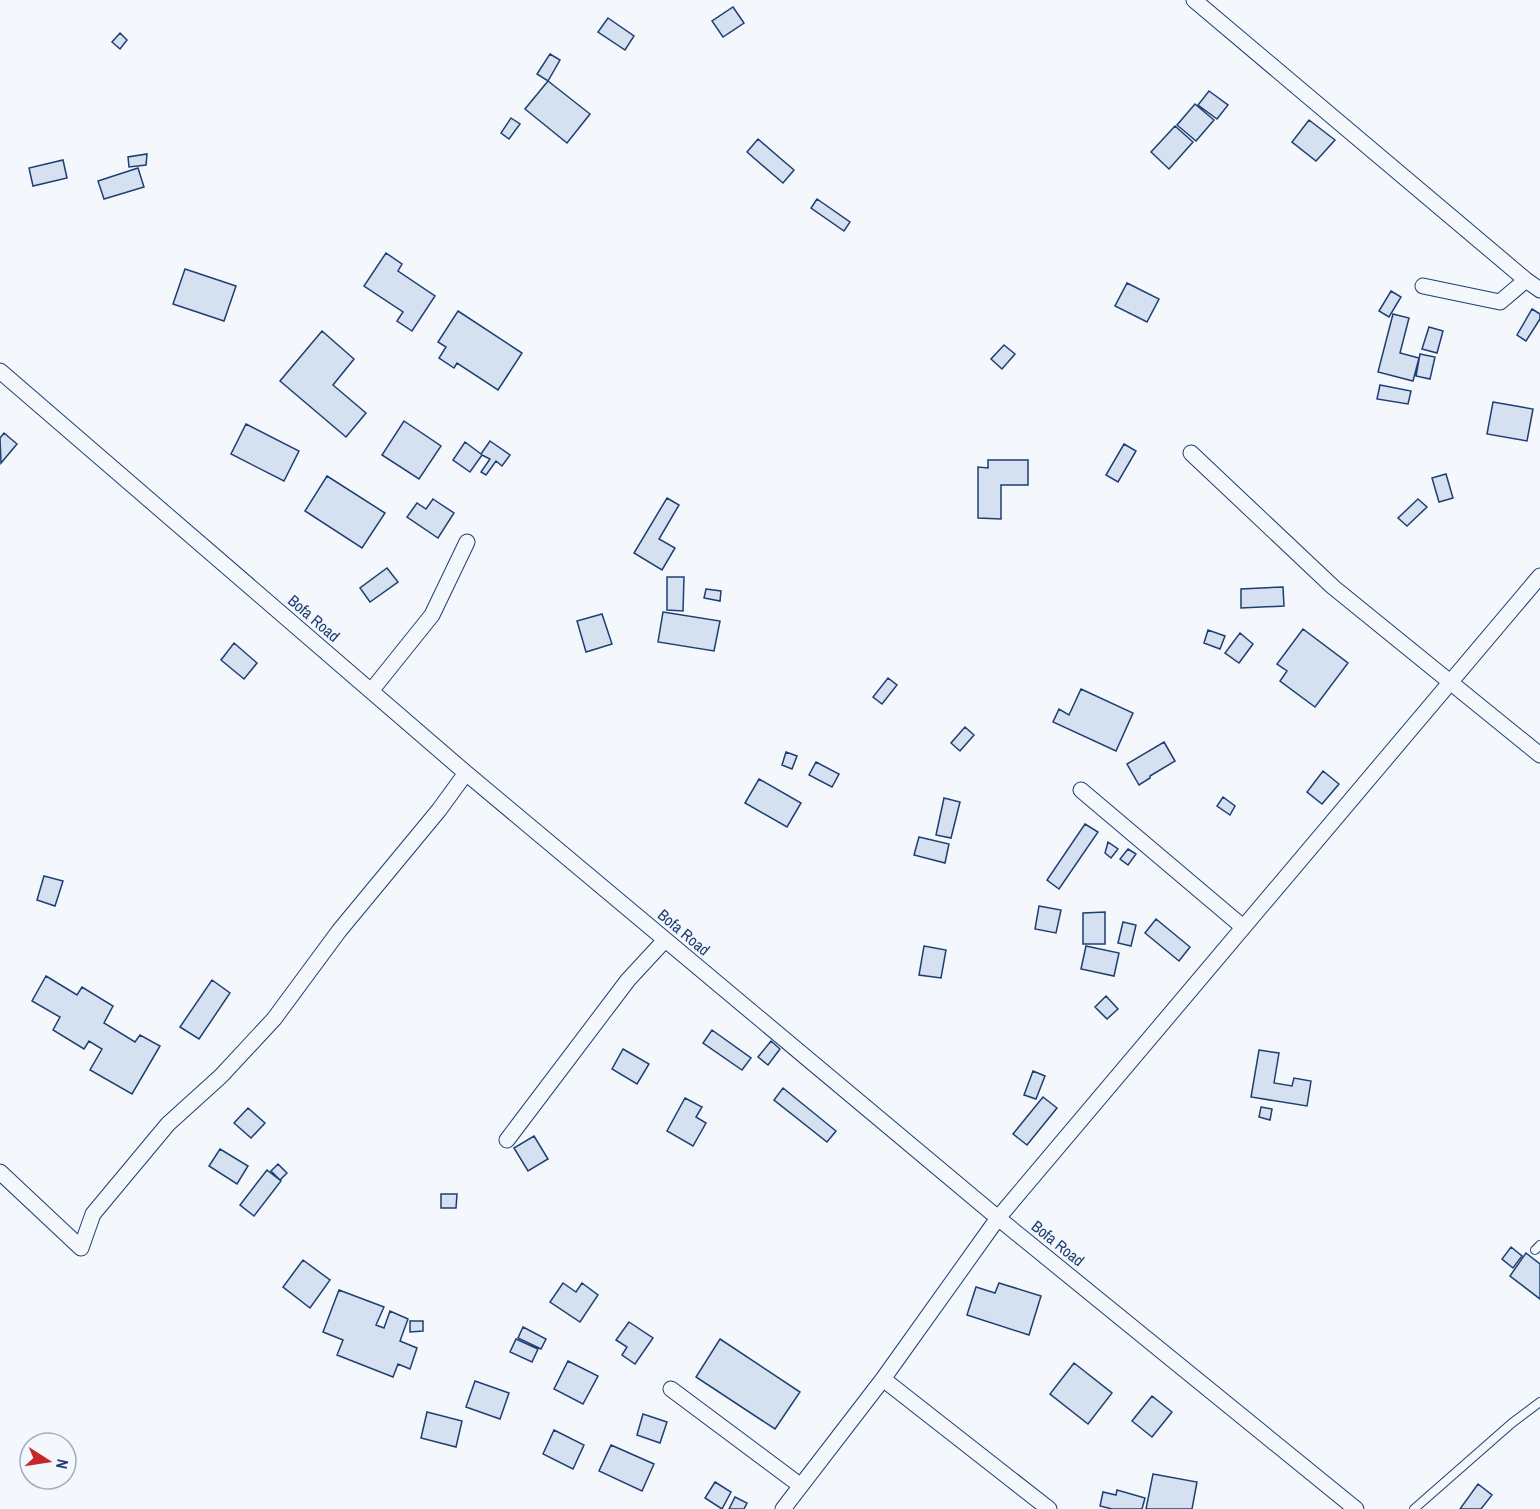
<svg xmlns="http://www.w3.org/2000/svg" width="1540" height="1509" font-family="'Archivo Narrow',sans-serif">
<rect width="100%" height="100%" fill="#f4f7fb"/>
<path fill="#d5e0f0" stroke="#1d3f73" stroke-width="1.5" d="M733 7 744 23 723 37 712 21Z
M608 18 634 36 625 50 598 32Z
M120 33 127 40 120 49 112 42Z
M550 54 560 60 548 81 537 74Z
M548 81 590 114 567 143 525 109Z
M1209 91 1228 105 1217 119 1198 105Z
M1195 104 1214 120 1196 141 1177 125Z
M511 118 520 124 509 139 501 133Z
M1309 120 1335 140 1316 161 1292 142Z
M1175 126 1193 142 1169 169 1151 152Z
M758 139 794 170 783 183 747 152Z
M147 154 146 165 129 167 128 157Z
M63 160 67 178 33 186 29 168Z
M138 168 144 187 104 199 98 181Z
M817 199 850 222 844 231 811 208Z
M386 253 402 264 398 271 435 296 412 331 397 321 403 312 364 286Z
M185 269 236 286 224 321 173 304Z
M1127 283 1159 299 1147 322 1115 306Z
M1391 291 1401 297 1389 317 1379 311Z
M1532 309 1540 314V319L1526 341 1517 335Z
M458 311 522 353 498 390 457 363 454 368 439 358 446 347 438 342Z
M1393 314 1409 318 1400 353 1419 358 1413 381 1378 372Z
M1429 327 1443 331 1437 353 1422 349Z
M322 331 354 359 333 385 366 413 346 437 280 381Z
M1004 345 1015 354 1002 369 991 359Z
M1420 354 1435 357 1430 379 1416 376Z
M1380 385 1411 391 1408 404 1377 399Z
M1493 402 1533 409 1527 441 1487 434Z
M404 421 441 446 419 479 382 455Z
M246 424 299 451 284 481 231 454Z
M4 433 17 444 1 463 0 438Z
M490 441 510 455 502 466 496 461 486 475 481 472 490 459 482 455 470 472 453 460 465 442 481 454Z
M1124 444 1136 451 1118 482 1106 475Z
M988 460H1028V485H1001V519L978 518V467L988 468Z
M1446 474 1453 498 1439 502 1432 478Z
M327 476 385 513 362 548 305 511Z
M667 498 679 505 659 539 675 548 662 570 634 553Z
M433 499 454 513 438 538 407 517 417 503 426 509Z
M1418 499 1427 507 1407 526 1398 518Z
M387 568 398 582 370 602 360 588Z
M667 577H684L683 611 667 610Z
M1283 587 1284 606 1241 608V589Z
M706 589 721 591 720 601 704 598Z
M663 612 720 621 714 651 658 642Z
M602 614 612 644 586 652 577 621Z
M1303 629 1348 663 1315 707 1280 681 1287 671 1277 664Z
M1208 630 1225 636 1220 649 1204 643Z
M1240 633 1253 644 1239 663 1225 653Z
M234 643 257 663 244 679 221 660Z
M888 678 897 685 882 704 873 697Z
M1081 689 1133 713 1116 751 1053 722 1059 709 1069 715Z
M965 727 974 735 960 751 951 743Z
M1164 742 1175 761 1150 776V778L1139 785 1127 764Z
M786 752 797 756 792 769 782 765Z
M816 762 839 774 832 787 809 775Z
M1323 771 1339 784 1322 804 1307 792Z
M759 779 801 803 787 827 745 803Z
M1223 797 1235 806 1230 815 1217 806Z
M944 798 960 802 951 838 936 835Z
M1085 824 1098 832 1059 889 1047 880Z
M919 837 949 844 945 863 914 855Z
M1108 842 1118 849 1111 858 1105 853Z
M1128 849 1136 854 1128 865 1120 859Z
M44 876 63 881 55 906 37 900Z
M1039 906 1061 910 1056 933 1035 929Z
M1105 912V944H1083V913Z
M1156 919 1190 947 1179 961 1145 933Z
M1123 922 1136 925 1131 946 1118 943Z
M924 946 946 950 941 978 919 975Z
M1086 946 1119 953 1114 976 1081 969Z
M46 976 77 995 82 987 113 1006 104 1023 135 1042 140 1035 160 1046 132 1094 90 1070 102 1049 89 1041 84 1049 53 1030 60 1017 32 1001Z
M212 980 230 993 199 1039 180 1027Z
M1106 996 1118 1009 1107 1019 1095 1007Z
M712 1030 751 1058 742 1070 703 1043Z
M771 1041 780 1049 768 1065 758 1057Z
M623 1049 649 1064 637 1084 612 1069Z
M1259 1050 1279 1053 1274 1083 1292 1086 1294 1078 1311 1081 1307 1106 1251 1097Z
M1033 1071 1045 1076 1036 1099 1024 1095Z
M783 1088 836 1131 827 1142 774 1100Z
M1043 1097 1057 1108 1027 1145 1013 1134Z
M685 1098 702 1107 696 1117 706 1123 693 1146 667 1131Z
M1261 1107 1272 1109 1270 1120 1259 1117Z
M248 1108 265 1123 251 1138 234 1123Z
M534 1136 548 1159 528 1171 514 1148Z
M220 1149 248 1166 237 1184 209 1166Z
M278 1164 287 1173 280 1180 271 1171Z
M267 1170 281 1181 254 1216 240 1205Z
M441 1194H457L456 1208H441Z
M1511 1247 1522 1256 1513 1268 1502 1259Z
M1526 1253 1540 1264V1299L1510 1276Z
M303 1260 330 1280 310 1308 283 1287Z
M563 1283 576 1292 582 1283 598 1295 580 1322 550 1302Z
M999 1283 1041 1296 1029 1335 967 1315 976 1287 995 1293Z
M339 1290 384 1307 376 1325 384 1328 390 1311 408 1319 400 1341 417 1348 410 1369 398 1364 393 1377 337 1355 343 1340 323 1332Z
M410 1321H423V1331L410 1332Z
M629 1322 653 1338 635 1364 622 1355 627 1347 616 1340Z
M523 1327 546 1339 541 1349 518 1338Z
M516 1339 538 1349 532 1362 510 1352Z
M720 1339 800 1392 775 1429 696 1377Z
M568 1361 598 1376 583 1404 554 1389Z
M1074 1363 1112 1393 1088 1424 1050 1394Z
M475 1381 509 1393 500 1419 466 1407Z
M1152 1396 1172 1412 1152 1437 1132 1421Z
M427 1412 462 1421 456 1447 421 1438Z
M643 1414 667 1422 660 1443 637 1435Z
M554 1430 584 1445 573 1469 543 1454Z
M611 1445 654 1464 642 1491 599 1471Z
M1153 1474 1197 1482 1192 1509H1146Z
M715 1482 731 1492 722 1509 705 1498Z
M1478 1484 1492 1495 1481 1509H1460Z
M1117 1490 1145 1498 1142 1509H1112L1100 1506 1103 1492 1116 1495Z
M735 1497 747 1503 744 1509H729Z"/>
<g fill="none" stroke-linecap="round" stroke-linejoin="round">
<g stroke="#1d3f73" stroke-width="10">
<path id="lane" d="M1535 1250 1540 1245
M1414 1509 1512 1423 1540 1402"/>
</g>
<g stroke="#1d3f73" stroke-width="17">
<path id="street" d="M1194 0 1526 280
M1423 286 1500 302 1526 280 1540 290
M0 371 466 773 998 1218 1356 1509
M1191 453 1333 587 1540 755
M371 691 432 615 467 542
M1081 790 1243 927
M507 1140 628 980 665 940
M0 1172 81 1248 93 1214 168 1124 221 1076 274 1019 339 931 439 810 466 773
M883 1379 1049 1509
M671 1389 801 1486
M783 1509 883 1379 998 1218 1540 576"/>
</g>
<use href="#lane" stroke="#f4f7fb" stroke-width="8"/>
<use href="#street" stroke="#f4f7fb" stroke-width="15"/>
</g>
<g text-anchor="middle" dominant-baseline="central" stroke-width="4.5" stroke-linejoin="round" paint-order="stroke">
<g font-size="16" fill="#1d3f73" stroke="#f4f7fb">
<text transform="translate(314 618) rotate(41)">Bofa Road</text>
<text transform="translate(684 932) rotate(40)">Bofa Road</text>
<text transform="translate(1058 1243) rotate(39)">Bofa Road</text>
</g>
</g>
<g transform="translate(48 1461) rotate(102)"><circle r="28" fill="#f4f7fb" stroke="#9eadc5" stroke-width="1.5"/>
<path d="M0-4.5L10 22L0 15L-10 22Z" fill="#c62828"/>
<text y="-9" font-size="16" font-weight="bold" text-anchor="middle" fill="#1d3f73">N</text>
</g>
</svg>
